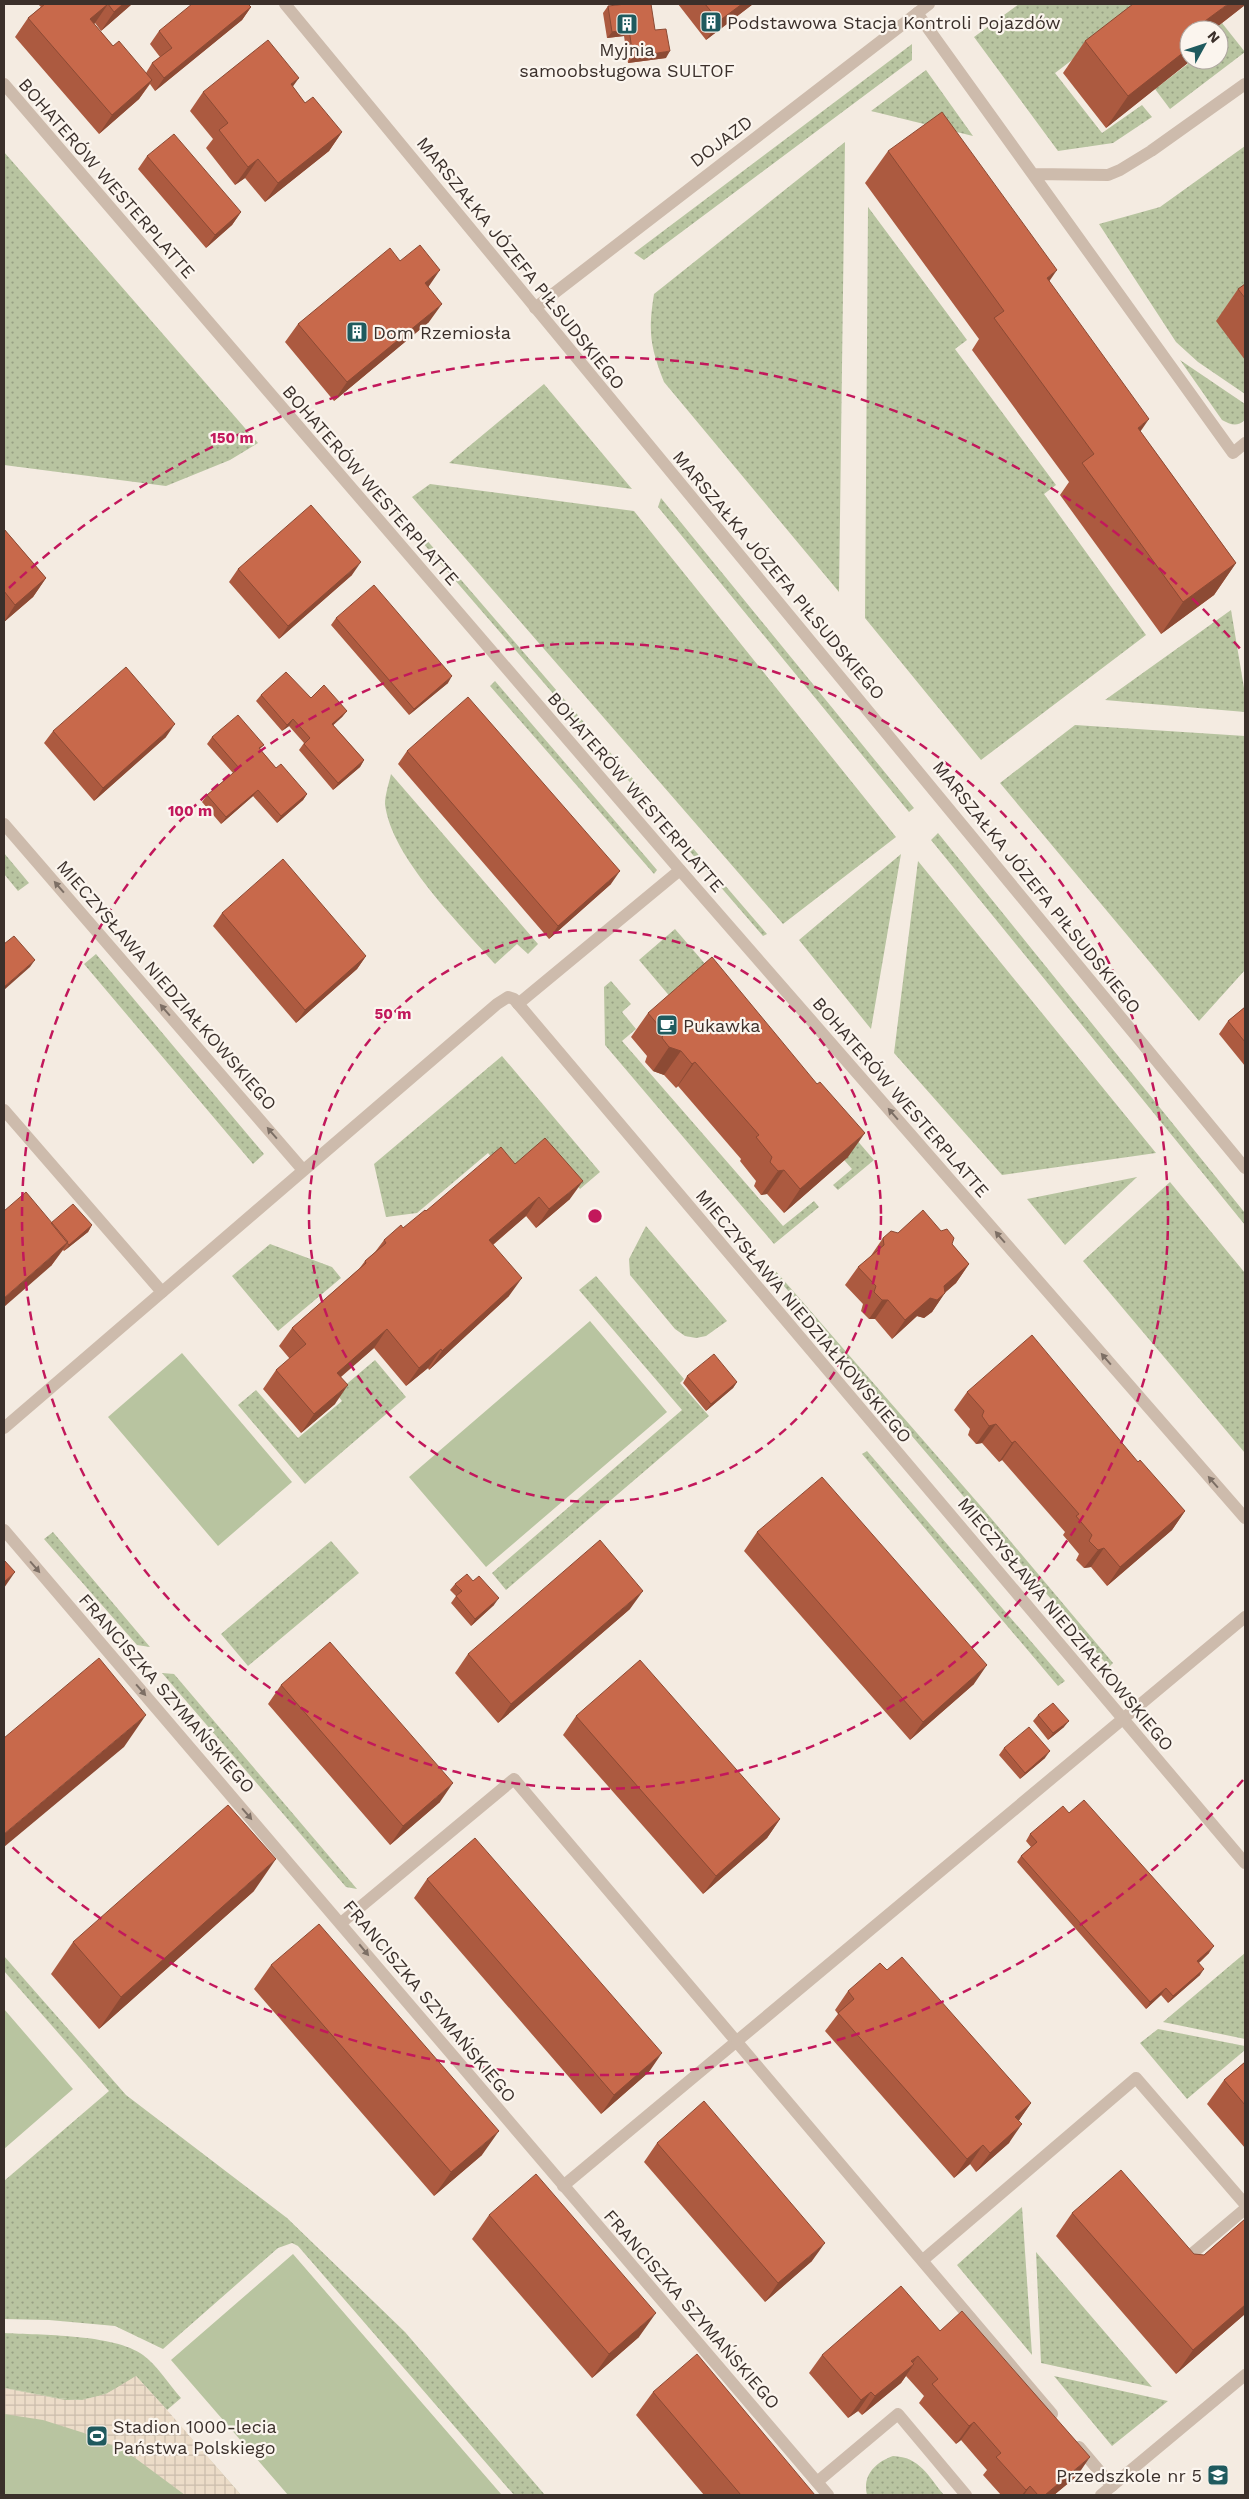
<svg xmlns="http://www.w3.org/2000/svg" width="1249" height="2499" font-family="'Work Sans',sans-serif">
<defs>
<pattern id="grass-dots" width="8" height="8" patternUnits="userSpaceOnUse" patternTransform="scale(1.25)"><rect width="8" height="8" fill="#b8c4a0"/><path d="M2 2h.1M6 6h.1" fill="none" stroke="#97a083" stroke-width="1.8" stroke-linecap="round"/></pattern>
<pattern id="plaza-grid" width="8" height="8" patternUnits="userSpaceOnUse" patternTransform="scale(1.25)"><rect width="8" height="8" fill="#ecdcc8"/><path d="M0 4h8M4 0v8" fill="none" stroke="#cbbdac"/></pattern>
</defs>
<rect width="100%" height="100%" fill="#f4ebe1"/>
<path fill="url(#grass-dots)" d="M1019 4H1140L1142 7 1055 73 1102 133 1142 105 1152 117 1113 143 1058 151 974 37Z
M1222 23 1245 52 1170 109 1155 89 1189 63V60H1219V30H1213Z
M912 44V60L644 260 634 253Z
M926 70 973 136 871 111Z
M845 142 839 592 664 382C650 346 648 332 654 294Z
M1245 146V394L1198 362 1176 342 1099 224 1160 207Z
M4 152 258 443 230 460 166 486 4 465Z
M868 207 967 340 955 349 1056 485 1044 494 1146 635 981 760 865 618Z
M1180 360 1245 404V420C1237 427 1231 425 1222 420Z
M544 384 632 489 449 463Z
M430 484 634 511 896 837 783 924 412 497Z
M661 498 914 808 909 812 658 507Z
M399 508 767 934 763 936 396 512Z
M1231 610 1245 694V712L1105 700Z
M495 681 657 870 654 874 490 686Z
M1075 725 1245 736V970L1199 1021 1000 783Z
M391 774 538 944 528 954 517 944 495 964C460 924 391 857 385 804 385 795 389 783 391 774Z
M938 833 1245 1213V1225L931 840Z
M4 853 29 883 18 891 4 874Z
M901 854 871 1029 799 940Z
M918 861 1156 1153 1002 1175 894 1053Z
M675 929 874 1160 838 1190 833 1185 852 1169 690 984 672 999 639 960Z
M96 954 264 1154 253 1164 84 964Z
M611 981 631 1004 622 1012 636 1029 622 1041 783 1226 814 1201 819 1207 774 1244 605 1045 604 987Z
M502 1056 600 1172 580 1189 541 1144 506 1174 488 1153 417 1213 386 1217 374 1164Z
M1137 1177 1065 1245 1027 1199Z
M1170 1182 1245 1273V1453L1083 1261Z
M646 1226 727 1321 706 1336 696 1338 685 1336 675 1329 630 1275 629 1259Z
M270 1244 332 1267 341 1278 278 1331 232 1276Z
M773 1268 985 1511 1113 1663 1109 1667 772 1272Z
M596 1276 684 1379 680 1383 709 1416 506 1590 492 1573 682 1410 579 1290Z
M375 1360 406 1397 305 1484 238 1405 256 1390 298 1438 342 1401 336 1393Z
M867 1451 1065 1681 1058 1686 862 1454Z
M53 1532 150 1647 137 1645 44 1539Z
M331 1541 359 1573 248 1666 221 1634Z
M162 1673 174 1674 357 1889 346 1887Z
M1245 1953V2039L1163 2022Z
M4 1956 126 2095 287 2218 405 2332 545 2495H514L298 2246 292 2243 278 2248 163 2349 115 2326 49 2320 4 2319V2181L109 2091 4 1971Z
M1158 2029 1245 2046V2050L1187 2099 1140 2043Z
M1022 2207 1032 2355 957 2265Z
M1036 2252 1152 2387 1041 2363Z
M4 2333C39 2335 115 2334 143 2355 158 2366 169 2385 181 2398L167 2410 136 2376C86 2414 59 2396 4 2388Z
M1054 2376 1168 2401 1112 2446Z
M893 2456C920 2457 928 2476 944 2495H867C862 2475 876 2462 893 2456Z"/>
<path fill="#b8c4a0" d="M590 1321 667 1412 486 1567 409 1477Z
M182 1353 292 1482 218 1546 108 1417Z
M4 2009 73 2089 4 2149Z
M293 2254 501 2494 499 2495H288L171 2360Z
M136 2376 241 2495H4V2388C59 2396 86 2414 136 2376Z"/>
<path fill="url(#plaza-grid)" d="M136 2376 167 2410 241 2495H185L127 2452 84 2433 43 2420 4 2414V2388L65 2400H82L106 2394Z"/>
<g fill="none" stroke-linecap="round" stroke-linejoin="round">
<path stroke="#cdbbac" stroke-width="12" d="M917 13 1233 453 1245 443
M1034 174 1108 175 1120 170 1151 151 1245 84
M518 1004 680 870
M4 1110 162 1292
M341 1923 514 1779 1052 2414
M563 2186 737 2041
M1079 2447 1112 2486
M817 2482 898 2414 966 2495"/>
<path stroke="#cdbbac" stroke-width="12" d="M4 84 680 870 1245 1518
M535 308 929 4
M4 824 303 1170
M4 1428 497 1004 508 997 514 999 1245 1863
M4 1530 828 2495
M737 2041 1245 1617
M923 2260 1136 2078 1245 2204
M1181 2263 1245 2209
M1101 2495 1245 2375"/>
<path stroke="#cdbbac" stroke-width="12" d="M285 4 1245 1168"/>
</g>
<path fill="#ac5a40" d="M38 4H132L101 31 95 23 94 24 113 46 146 73 152 63 160 57 150 44 159 31 251 7 242 20 155 91 150 84 139 99 99 134 15 37 28 18 41 7Z
M678 4H753L706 40Z
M1245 4V5L1213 30H1189V62L1106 128 1063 73 1085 41Z
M608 6 655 30 666 58 628 63 624 36 607 38 603 13Z
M293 87 305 103 342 132 329 151 265 202 245 178 235 185 206 148 213 139 190 111 203 92Z
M888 151 1049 281 1140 431 1236 563 1214 595 1161 634 1060 495 1069 482 972 350 979 339 865 183Z
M147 156 241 212 232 225 206 248 138 169Z
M400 261 429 287V322L334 401 285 342 298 324Z
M1245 284V360L1216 321 1238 289Z
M4 529 46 578 33 597 4 622Z
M238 569 352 575 279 639 229 582Z
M336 618 448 683 409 715 331 625Z
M261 695 311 698 347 711 342 717 333 725 364 760 360 767 333 790 299 750 304 743 289 726 282 731 256 701Z
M53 731 166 737 94 801 44 743Z
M212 737 264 745 260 749 276 768 307 794 303 800 277 823 253 796 221 824 202 802 207 795 233 773 207 744Z
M407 751 611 884 549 939 398 764Z
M222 913 366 956 357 969 296 1023 213 926Z
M1245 1007V1066L1219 1034 1228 1021Z
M648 1013 848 1157 784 1213 767 1194 761 1195 754 1186 756 1181 740 1161 741 1159 678 1086 676 1088 664 1075 653 1071 645 1062 647 1056 631 1037Z
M515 1164 570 1199 536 1228 526 1216 493 1245 509 1296 429 1370 428 1368 406 1386 374 1348 341 1377 335 1404 301 1433 263 1389 276 1370 290 1359 279 1346 292 1328 359 1269 365 1261 375 1252 384 1240 403 1228 426 1211Z
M51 1223 92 1225 88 1232 64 1251 63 1250 51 1266Z
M898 1233 952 1244 969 1264 956 1283 945 1292 932 1312 924 1318 917 1316 892 1339 875 1319H869L861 1311 863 1304 845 1285 858 1267 870 1257 883 1238Z
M687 1376 737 1382 733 1388 706 1411 683 1383Z
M967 1392 1138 1462 1185 1511 1172 1530 1107 1586 1091 1567 1084 1568 1076 1560 1079 1554 1063 1535 1065 1532 1002 1460 999 1462 982 1443 976 1444 968 1435 970 1429 954 1410Z
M757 1532 974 1684 910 1740 744 1551Z
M455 1584 494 1605 471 1626 451 1603 456 1596 450 1590Z
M630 1609 498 1723 455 1673 468 1654Z
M281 1685 440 1802 390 1845 268 1704Z
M1038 1715 1064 1727 1048 1740 1033 1721Z
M576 1716 780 1819 767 1838 703 1894 563 1735Z
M1004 1748 1045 1758 1020 1779 999 1755Z
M1069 1813 1209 1953 1199 1963 1200 1975 1168 2003 1161 1995 1146 2009 1017 1862 1021 1856 1031 1847 1026 1841 1030 1834Z
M427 1879 649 2072 601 2114 414 1898Z
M254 1891 99 2029 51 1974 73 1942Z
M271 1965 482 2155 434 2196 254 1989Z
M887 1970 1031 2103 1019 2120 1009 2143 976 2172 970 2164 954 2178 825 2031 838 2014 835 2010 848 1991Z
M1245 2062V2148L1207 2104 1224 2080Z
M657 2143 812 2261 765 2302 644 2162Z
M1072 2213 1194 2254 1204 2255 1245 2219V2314L1176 2374 1056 2236Z
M489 2215 639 2337 592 2378 472 2239Z
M940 2331 1077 2476 1054 2495H1001L983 2475 987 2470 961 2440 956 2444 919 2403 924 2396 906 2376 901 2383 862 2415 858 2411 848 2418 809 2373 822 2355Z
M653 2392 815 2495H704L636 2415Z"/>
<path fill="#8c4a34" d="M108 4 95 23 77 38 90 19Z
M123 4H132L101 31 114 12Z
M742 4H753L706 40 719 21Z
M1228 4H1245V5L1213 30H1199L1205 21Z
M251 7 242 20 155 91 164 78Z
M629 29 624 36 607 38 612 32Z
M1189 44V60H1191L1189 62 1106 128 1128 96Z
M670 51 666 58 628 63 633 57Z
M299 78 286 96 291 84Z
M152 80 139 99 99 134 112 115Z
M342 132 329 151 265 202 278 183Z
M258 159 245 178 235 185 248 167Z
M241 212 232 225 206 248 215 235Z
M440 270 427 289 425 283Z
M1057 270 1035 302 1047 278Z
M442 304 429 322 334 401 347 382Z
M1149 419 1127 451 1138 428Z
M361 562 352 575 279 639 288 626Z
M1236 563 1214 595 1161 634 1183 602Z
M46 578 33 597 4 622 15 605Z
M452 676 448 683 409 715 414 709Z
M347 711 342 717 327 731 332 724Z
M293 719 289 726 282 731 287 725Z
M175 724 166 737 94 801 103 788Z
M364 760 360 767 333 790 338 783Z
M258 790 253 796 221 824 226 817Z
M307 794 303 800 277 823 281 816Z
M620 871 611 884 549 939 558 926Z
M366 956 357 969 296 1023 305 1010Z
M35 960 30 967 4 990V987Z
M669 1047 681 1051 664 1075 653 1071Z
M695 1062 678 1086 676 1088 692 1064Z
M865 1133 848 1157 784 1213 800 1189Z
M784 1170 767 1194 761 1195 778 1171Z
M583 1181 570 1199 536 1228 549 1209Z
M539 1197 526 1216 476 1259 489 1240Z
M92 1225 88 1232 64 1251 69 1245Z
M68 1242 51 1266 4 1307V1298Z
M969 1264 956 1283 937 1300 945 1293 932 1312 924 1318 917 1316 892 1339 905 1320Z
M522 1278 509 1296 429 1370 442 1351Z
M882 1300H888L875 1319H869Z
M387 1329 374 1348 324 1391 337 1373Z
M441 1349 428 1368 406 1386 419 1368Z
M737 1382 733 1388 706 1411 711 1404Z
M348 1385 335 1404 301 1433 314 1414Z
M996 1424 982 1443 976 1444 989 1426Z
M1015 1441 1002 1460 999 1462 1012 1443Z
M1185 1511 1172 1530 1107 1586 1120 1567Z
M1104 1548 1091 1567 1084 1568 1098 1550Z
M15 1572 4 1588V1582Z
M643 1591 630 1609 498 1723 511 1704Z
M499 1598 494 1605 471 1626 475 1619Z
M987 1665 974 1684 910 1740 923 1722Z
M146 1715 124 1747 4 1847V1834Z
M1069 1721 1064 1727 1048 1740 1053 1733Z
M1050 1751 1045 1758 1020 1779 1025 1773Z
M453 1783 440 1802 390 1845 403 1826Z
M780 1819 767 1838 703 1894 716 1876Z
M276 1859 254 1891 99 2029 121 1997Z
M1214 1946 1209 1953 1193 1968 1197 1961Z
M1204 1969 1200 1975 1168 2003 1173 1996Z
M1166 1988 1161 1995 1146 2009 1150 2002Z
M662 2053 649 2072 601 2114 614 2095Z
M1031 2103 1018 2122 1015 2117Z
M1022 2124 1009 2143 976 2172 990 2153Z
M499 2131 482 2155 434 2196 451 2172Z
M983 2145 970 2164 954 2178 967 2159Z
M825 2243 812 2261 765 2302 778 2283Z
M1245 2305V2314L1176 2374 1193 2350Z
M656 2313 639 2337 592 2378 609 2354Z
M918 2356 909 2368 914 2364 901 2383 862 2415 875 2396Z
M871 2392 858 2411 848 2418 861 2400Z
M974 2422 961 2440 956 2444 969 2426Z
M1090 2457 1077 2476 1054 2495H1045Z
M1030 2486 1024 2495H1022L1026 2490Z"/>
<path fill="#c8694b" stroke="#8c4a34" d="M45 4H123L114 12 108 4 90 19 113 46 119 41 152 80 112 115 28 18Z
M192 4H248L251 7 164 78 152 63 172 48 159 31Z
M626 4H651L655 30 666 29 670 51 633 57 629 29 612 32 608 6Z
M705 4H742L719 21Z
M1133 4H1228L1205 21 1211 30H1189V48L1128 96 1085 41Z
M268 40 299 78 291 84 305 103 313 97 342 132 278 183 258 159 248 167 219 130 228 123 203 92Z
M942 112 1057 270 1047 278 1149 419 1138 428 1236 563 1183 602 1082 463 1094 454 994 318 1004 311 888 151Z
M174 134 241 212 215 235 147 156Z
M420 245 440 270 425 283 442 304 347 382 298 324 390 248 400 261Z
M1245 284V298L1238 289Z
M311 505 361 562 288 626 238 569Z
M4 529 46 578 15 605 4 591Z
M374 585 452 676 414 709 336 618Z
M126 667 175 724 103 788 53 731Z
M286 672 311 698 324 685 347 711 332 724 364 760 338 783 304 744 310 738 293 719 287 725 261 695Z
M468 697 620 871 558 926 407 751Z
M238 715 264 745 259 748 276 768 281 764 307 794 281 816 258 790 226 817 207 795 239 768 212 737Z
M283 859 366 956 305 1010 222 913Z
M14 936 35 960 4 987V944Z
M712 957 817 1084 820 1082 865 1133 800 1189 784 1170 778 1171 770 1162 772 1157 756 1137 759 1135 695 1062 692 1064 681 1051 669 1047 662 1038 664 1032 648 1013Z
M1245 1007V1042L1228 1021Z
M545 1138 583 1181 549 1209 539 1197 489 1240 522 1278 442 1351 441 1349 419 1368 387 1329 337 1373 348 1385 314 1414 276 1370 306 1344 292 1328 366 1263 365 1261 386 1243 384 1240 401 1225 403 1228 425 1210 426 1211 501 1147 515 1164Z
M26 1192 68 1242 4 1298V1211Z
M73 1204 92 1225 69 1245 51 1223Z
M923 1210 941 1231 947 1229 954 1238 952 1244 969 1264 944 1286 945 1293 937 1300 930 1298 905 1320 888 1300H882L874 1292 876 1286 858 1267 884 1245 883 1238 891 1231 898 1233Z
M1032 1335 1138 1462 1140 1460 1185 1511 1120 1567 1104 1548 1098 1550 1089 1541 1092 1535 1076 1516 1079 1514 1015 1441 1012 1443 996 1424 989 1426 982 1416 984 1411 967 1392Z
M714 1354 737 1382 711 1404 687 1376Z
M822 1477 987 1665 923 1722 757 1532Z
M600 1540 643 1591 511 1704 468 1654Z
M4 1560 15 1572 4 1582Z
M467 1574 473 1581 479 1576 499 1598 475 1619 456 1596 462 1591 455 1584Z
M330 1642 453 1783 403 1826 281 1685Z
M99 1658 146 1715 4 1834V1738Z
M640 1660 780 1819 716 1876 576 1716Z
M1053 1703 1069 1721 1053 1733 1038 1715Z
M1029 1727 1050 1751 1025 1773 1004 1748Z
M1084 1800 1214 1946 1197 1961 1204 1969 1173 1996 1166 1988 1150 2002 1021 1856 1037 1842 1030 1834 1063 1806 1069 1813Z
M228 1805 276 1859 121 1997 73 1942Z
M475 1838 662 2053 614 2095 427 1879Z
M319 1924 499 2131 451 2172 271 1965Z
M902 1957 1031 2103 1015 2117 1022 2124 990 2153 983 2145 967 2159 838 2013 854 1999 848 1991 880 1963 887 1970Z
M1245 2062V2105L1224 2080Z
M704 2101 825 2243 778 2283 657 2143Z
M1121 2170 1194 2254 1204 2255 1245 2219V2305L1193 2350 1072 2213Z
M536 2174 656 2313 609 2354 489 2215Z
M901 2286 940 2331 962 2311 1090 2457 1045 2495H1038L1030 2486 1026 2490 996 2457 1001 2453 974 2422 969 2426 932 2384 938 2379 918 2356 911 2361 914 2364 875 2396 871 2392 861 2400 822 2355Z
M697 2354 815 2495H741L653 2392Z"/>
<defs><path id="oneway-solid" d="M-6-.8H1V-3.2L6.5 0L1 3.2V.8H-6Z" transform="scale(1.25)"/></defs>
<g fill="#7d6f65">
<use href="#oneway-solid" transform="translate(59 887) rotate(-131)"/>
<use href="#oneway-solid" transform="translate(165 1010) rotate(-131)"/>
<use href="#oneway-solid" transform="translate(893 1114) rotate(-131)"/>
<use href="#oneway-solid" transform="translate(272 1133) rotate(-131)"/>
<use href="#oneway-solid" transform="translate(1000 1237) rotate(-131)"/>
<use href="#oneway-solid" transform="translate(1106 1359) rotate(-131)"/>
<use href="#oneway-solid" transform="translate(1213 1482) rotate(-131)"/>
<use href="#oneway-solid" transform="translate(35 1567) rotate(49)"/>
<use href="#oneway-solid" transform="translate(141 1690) rotate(49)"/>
<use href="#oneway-solid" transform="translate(247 1814) rotate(49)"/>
<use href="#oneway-solid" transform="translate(364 1950) rotate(50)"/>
</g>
<g fill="none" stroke="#c2185b" stroke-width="2.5" stroke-dasharray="9 6">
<circle cx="595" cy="1216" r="286"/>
<circle cx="595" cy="1216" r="573"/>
<path d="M1243 1780A859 859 0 0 1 9 1844M9 588A859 859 0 0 1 1243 652"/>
</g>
<defs>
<g id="building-square" transform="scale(1.125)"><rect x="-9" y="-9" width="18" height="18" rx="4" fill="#1f5a5e" stroke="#fbf5ee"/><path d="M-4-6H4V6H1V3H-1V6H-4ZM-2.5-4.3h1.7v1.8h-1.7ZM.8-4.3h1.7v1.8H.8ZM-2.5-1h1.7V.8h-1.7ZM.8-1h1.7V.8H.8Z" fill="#fff"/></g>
<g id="cafe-square" transform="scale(1.125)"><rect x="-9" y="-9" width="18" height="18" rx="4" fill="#1f5a5e" stroke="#fbf5ee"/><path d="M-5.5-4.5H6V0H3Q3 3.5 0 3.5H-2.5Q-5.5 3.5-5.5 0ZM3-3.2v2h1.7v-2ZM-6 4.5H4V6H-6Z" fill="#fff"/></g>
<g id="stadium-square" transform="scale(1.125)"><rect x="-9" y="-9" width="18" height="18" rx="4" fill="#1f5a5e" stroke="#fbf5ee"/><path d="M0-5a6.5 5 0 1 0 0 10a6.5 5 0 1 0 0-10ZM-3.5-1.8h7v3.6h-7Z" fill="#fff"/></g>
<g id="school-square" transform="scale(1.125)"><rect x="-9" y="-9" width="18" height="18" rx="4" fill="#1f5a5e" stroke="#fbf5ee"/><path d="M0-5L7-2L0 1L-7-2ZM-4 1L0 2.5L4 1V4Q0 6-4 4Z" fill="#fff"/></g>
</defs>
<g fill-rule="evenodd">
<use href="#building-square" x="711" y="22"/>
<use href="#building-square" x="627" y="24"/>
<use href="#building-square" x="357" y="332"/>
<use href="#cafe-square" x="667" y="1025"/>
<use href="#stadium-square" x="97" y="2436"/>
<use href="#school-square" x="1218" y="2475"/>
</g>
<g text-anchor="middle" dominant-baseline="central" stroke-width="4.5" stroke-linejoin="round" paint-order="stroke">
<g font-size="18" fill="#3b302b" stroke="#fbf5ee" text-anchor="start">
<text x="727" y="22">Podstawowa Stacja Kontroli Pojazdów</text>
<text x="627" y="49" text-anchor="middle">Myjnia<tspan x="627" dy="21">samoobsługowa SULTOF</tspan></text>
<text x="373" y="332">Dom Rzemiosła</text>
<text x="683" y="1025">Pukawka</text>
<text x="113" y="2426">Stadion 1000-lecia<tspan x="113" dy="21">Państwa Polskiego</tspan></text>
<text x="1202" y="2475" text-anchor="end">Przedszkole nr 5</text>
</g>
<g font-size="18" fill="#3b302b" stroke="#fbf5ee">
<text transform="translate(721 141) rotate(-37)">DOJAZD</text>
<text transform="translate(107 178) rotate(49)">BOHATERÓW WESTERPLATTE</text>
<text transform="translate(521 263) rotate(51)">MARSZAŁKA JÓZEFA PIŁSUDSKIEGO</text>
<text transform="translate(371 485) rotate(49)">BOHATERÓW WESTERPLATTE</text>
<text transform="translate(779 575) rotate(50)">MARSZAŁKA JÓZEFA PIŁSUDSKIEGO</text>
<text transform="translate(636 792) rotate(49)">BOHATERÓW WESTERPLATTE</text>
<text transform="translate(1037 887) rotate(51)">MARSZAŁKA JÓZEFA PIŁSUDSKIEGO</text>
<text transform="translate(167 985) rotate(49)">MIECZYSŁAWA NIEDZIAŁKOWSKIEGO</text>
<text transform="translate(901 1097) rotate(49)">BOHATERÓW WESTERPLATTE</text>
<text transform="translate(804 1316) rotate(50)">MIECZYSŁAWA NIEDZIAŁKOWSKIEGO</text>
<text transform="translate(1066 1624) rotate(50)">MIECZYSŁAWA NIEDZIAŁKOWSKIEGO</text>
<text transform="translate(167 1693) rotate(49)">FRANCISZKA SZYMAŃSKIEGO</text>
<text transform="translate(430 2001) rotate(50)">FRANCISZKA SZYMAŃSKIEGO</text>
<text transform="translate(692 2309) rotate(49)">FRANCISZKA SZYMAŃSKIEGO</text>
</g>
</g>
<circle cx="595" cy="1216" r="8" fill="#c2185b" stroke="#fbf5ee" stroke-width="2.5"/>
<g font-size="15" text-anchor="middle" font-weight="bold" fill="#c2185b" stroke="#fbf5ee" stroke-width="4.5" stroke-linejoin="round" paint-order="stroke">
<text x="232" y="443">150 m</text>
<text x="190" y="816">100 m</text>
<text x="393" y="1019">50 m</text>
</g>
<rect width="1249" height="2499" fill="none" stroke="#3b302b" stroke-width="10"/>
<g transform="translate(1204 45) rotate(50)"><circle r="24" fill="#fbf5ee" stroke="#aea6a0"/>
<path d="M0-4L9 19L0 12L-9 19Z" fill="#1f5a5e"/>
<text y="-8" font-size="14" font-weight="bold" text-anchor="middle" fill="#3b302b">N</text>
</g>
</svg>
